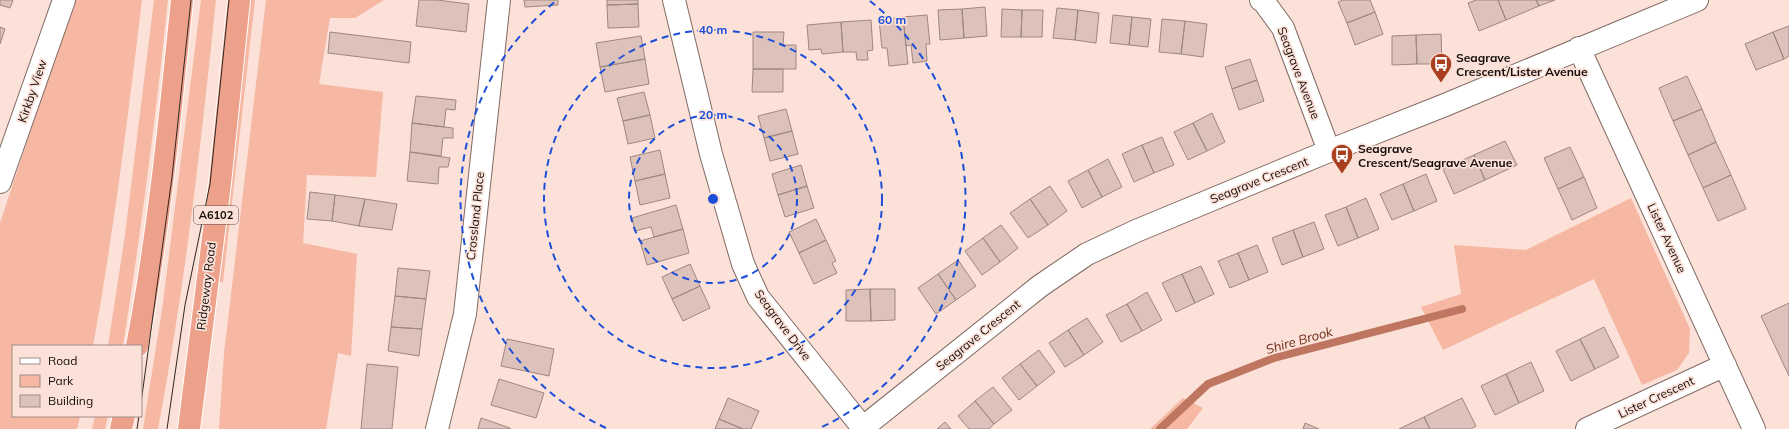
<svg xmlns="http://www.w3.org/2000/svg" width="1789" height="429" font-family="Mulish,sans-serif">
<rect width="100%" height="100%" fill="#fbe1d8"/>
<path fill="#f6b7a3" d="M74 0H142C128 116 114 231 93 346H13V416H80L77 429H0V223Z
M154 0H168C156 116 141 231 123 346H108L125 235Z
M201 0H216C201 144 185 287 158 429H143L163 303Z
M249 0H255L223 282H219Z
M266 0H384L355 18H330L319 84 383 92 376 177 307 175 303 243 357 254 351 356 338 353 326 429H219L224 353Z
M1631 198 1690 329 1689 353 1677 370 1642 385 1594 279 1443 350 1421 307 1461 294 1454 245 1526 250Z
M1183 398 1203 408 1187 429H1150Z
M95 416H108L105 429H92Z"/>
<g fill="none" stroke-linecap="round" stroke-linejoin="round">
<path stroke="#bf7660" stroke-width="8" d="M1160 429 1208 384 1274 358 1462 309"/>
</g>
<path fill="#dcc2ba" stroke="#9f867f" d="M0 0H13L10 8 0 5Z
M419 0H437L469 4 466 32 416 26Z
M524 0H558V5L525 7Z
M607 0H638V4L607 5Z
M1343 0H1370L1375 12 1347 23 1338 2Z
M1476 0H1498L1506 20 1479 31 1468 3Z
M1498 0H1536L1539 6 1506 20Z
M1536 0H1555L1539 6Z
M638 4 639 27 608 28 607 5Z
M985 7 987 36 964 38 962 9Z
M1057 8 1078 10 1075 40 1053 38Z
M962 9 964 38 940 40 938 10Z
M1002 9 1022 10 1021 37H1001Z
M1022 10H1043L1042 37H1021Z
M1078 10 1099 13 1096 43 1075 40Z
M1375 12 1383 34 1355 45 1347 23Z
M927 15 930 44H926L927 61 913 63 911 45 906 46 903 17Z
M1113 15 1132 17 1129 45 1110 43Z
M903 17 908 64 889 66 887 48H882L879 20Z
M1132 17 1151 19 1148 47 1129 45Z
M1162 19 1185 21 1181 54 1159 52Z
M871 20 873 50 867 51 868 60H857L856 52H843L841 22Z
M1185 21 1207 24 1203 57 1181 54Z
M841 22 843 52 822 54 821 49 809 50 807 25Z
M1789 26V56L1784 59 1773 32Z
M0 27 5 29 0 44Z
M330 32 411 42 409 63 328 53Z
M753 32H784L783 45H796V69H753Z
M1773 32 1784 59 1756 70 1745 44Z
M1441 34 1442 64H1417L1416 35Z
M1416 35 1417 64 1392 65V36Z
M641 36 645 59 600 67 596 43Z
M645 59 649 84 605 92 600 67Z
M1250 59 1257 80 1232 89 1225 67Z
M753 69H783V92H752Z
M1687 76 1702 109 1673 121 1659 88Z
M1257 80 1264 101 1239 110 1232 89Z
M644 92 650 115 623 121 617 98Z
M416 96 456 100 455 110 446 109 444 127 412 123Z
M786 109 792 131 764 138 758 116Z
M1702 109 1716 142 1688 155 1673 121Z
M1212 113 1225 142 1207 151 1193 123Z
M650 115 655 138 628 144 623 121Z
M412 123 453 128V138H443L441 156 410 152Z
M1193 123 1207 151 1188 160 1174 132Z
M792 131 798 154 770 161 764 138Z
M1162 137 1174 165 1154 173 1142 145Z
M1505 141 1517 165 1485 180 1474 155Z
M1716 142 1731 175 1703 188 1688 155Z
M1142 145 1154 173 1134 182 1122 154Z
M1570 147 1584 177 1558 189 1544 158Z
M660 150 665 174 635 181 630 157Z
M410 152 450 158 448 167H439L438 184 407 181Z
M1474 155 1485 180 1454 194 1443 169Z
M1108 159 1122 187 1102 197 1088 170Z
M801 165 807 186 778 195 772 174Z
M1088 170 1102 197 1082 208 1068 181Z
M665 174 670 198 640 205 635 181Z
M1426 174 1437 201 1414 211 1403 184Z
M1731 175 1746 209 1718 221 1703 188Z
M1584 177 1597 208 1572 220 1558 189Z
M1403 184 1414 211 1392 220 1380 194Z
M807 186 814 208 785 217 778 195Z
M1050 186 1067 211 1048 225 1030 199Z
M310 192 335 195 332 221 307 219Z
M335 195 365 199 359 226 332 221Z
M1366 198 1379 229 1358 238 1346 207Z
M365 199 397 204 392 230 359 226Z
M1030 199 1048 225 1028 238 1010 213Z
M676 205 683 229 654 237 651 227 635 231 632 218Z
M1346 207 1358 238 1338 246 1325 215Z
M816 219 826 240 799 253 789 232Z
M1314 222 1324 249 1303 257 1293 230Z
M1001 225 1018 248 1000 262 983 238Z
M683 229 689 253 647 265 640 241Z
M1293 230 1303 257 1282 265 1272 238Z
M983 238 1000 262 982 275 965 251Z
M826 240 836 261 832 263 837 273 814 284 799 253Z
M1257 245 1268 272 1249 280 1238 253Z
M1238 253 1249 280 1230 288 1218 261Z
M958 260 976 286 956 300 938 274Z
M690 264 700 286 672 299 662 277Z
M1201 266 1214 294 1195 303 1182 274Z
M398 268 430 271 426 299 395 296Z
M938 274 956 300 936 314 918 288Z
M1182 274 1195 303 1176 312 1162 283Z
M700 286 710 308 683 321 672 299Z
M870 289H895V320L871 321Z
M870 289 871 321H846V290Z
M1147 292 1162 320 1142 331 1127 304Z
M395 296 426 299 422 329 391 327Z
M1789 303V376L1761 316Z
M1127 304 1142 331 1121 342 1106 315Z
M1087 318 1103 342 1084 355 1068 330Z
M391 327 422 329 419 356 388 351Z
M1604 327 1619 357 1595 369 1580 339Z
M1068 330 1084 355 1065 367 1049 343Z
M507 339 554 349 549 376 501 366Z
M1580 339 1595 369 1571 381 1556 351Z
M1039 350 1055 372 1037 386 1020 364Z
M1531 362 1544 391 1519 403 1506 374Z
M367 364 398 367 392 429H361Z
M1020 364 1037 386 1019 400 1002 378Z
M1506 374 1519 403 1495 415 1481 386Z
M499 379 544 393 536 418 491 405Z
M993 387 1012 410 994 424 975 401Z
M728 398 759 411 751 429H743L719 419Z
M1462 398 1476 426 1471 429H1430L1424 417Z
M975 401 994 424 989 429H969L958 416Z
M1424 417 1430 429H1399Z
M481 418 510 428V429H478Z
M719 419 743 429H715Z
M945 422 951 429H937Z
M1305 423 1319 429H1303Z"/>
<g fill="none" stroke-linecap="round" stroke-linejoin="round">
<g stroke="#816a63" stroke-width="24">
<path id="street" d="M674 0 711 154 743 264 758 297 863 428
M1261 0 1264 2 1283 28 1329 151
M1579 48 1754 429
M0 182 64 0
M437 429 465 314 499 0
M861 429 1040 286 1087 254 1136 231 1329 151 1445 105 1697 0
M1587 429 1725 365"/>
</g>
<g stroke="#fff" stroke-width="24">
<path id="highway" d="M137 346C159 232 170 116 182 0
M121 429 124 416
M189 429 220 183 239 0"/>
</g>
<use href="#street" stroke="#fff" stroke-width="22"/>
<use href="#highway" stroke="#eea18a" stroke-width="22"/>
<path stroke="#302622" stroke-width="1" d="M141 403 172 177 191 0
M137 429 139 416
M167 429 185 305 210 184 229 0"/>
</g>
<g fill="none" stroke="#1d4ed8" stroke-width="2" stroke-dasharray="7 5">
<circle cx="713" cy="199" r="84"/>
<circle cx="713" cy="199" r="169"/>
<path d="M606 428A253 253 0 0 1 556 1M870 1A253 253 0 0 1 820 428"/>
</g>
<defs>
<g id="bus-pin" transform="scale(1.15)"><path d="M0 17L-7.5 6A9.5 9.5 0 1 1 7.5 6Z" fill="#a8401f" stroke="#fbe1d8"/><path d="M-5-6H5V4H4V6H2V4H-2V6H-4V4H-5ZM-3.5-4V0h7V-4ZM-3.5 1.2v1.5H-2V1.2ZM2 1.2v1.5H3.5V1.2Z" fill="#fff"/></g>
</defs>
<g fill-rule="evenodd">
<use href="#bus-pin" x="1441" y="64"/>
<use href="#bus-pin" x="1342" y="155"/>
</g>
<g text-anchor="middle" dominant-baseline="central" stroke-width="3.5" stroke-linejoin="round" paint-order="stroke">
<rect fill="#fbe1d8" stroke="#5a4d48" stroke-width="1" x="194" y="206" width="44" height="18" rx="3"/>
<g font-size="11" font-weight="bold" fill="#150d0a">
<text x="216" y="215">A6102</text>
</g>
<g font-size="12" font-weight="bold" fill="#150d0a" stroke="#fbe1d8" text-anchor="start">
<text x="1456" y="57">Seagrave<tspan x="1456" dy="14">Crescent/Lister Avenue</tspan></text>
<text x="1358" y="148">Seagrave<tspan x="1358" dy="14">Crescent/Seagrave Avenue</tspan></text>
</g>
<g font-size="12" fill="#150d0a" stroke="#fbe1d8">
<text transform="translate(1299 73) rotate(69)">Seagrave Avenue</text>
<text transform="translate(32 91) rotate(-71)">Kirkby View</text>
<text transform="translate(1259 180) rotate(-22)">Seagrave Crescent</text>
<text transform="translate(475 216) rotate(-84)">Crossland Place</text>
<text transform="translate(1667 238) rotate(65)">Lister Avenue</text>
<text transform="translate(206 286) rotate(-83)">Ridgeway Road</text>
<text transform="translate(783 325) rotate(53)">Seagrave Drive</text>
<text transform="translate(978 335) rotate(-39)">Seagrave Crescent</text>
<text transform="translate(1656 397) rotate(-25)">Lister Crescent</text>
</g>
<g font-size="13" font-style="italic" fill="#6c2813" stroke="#fbe1d8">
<text transform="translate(1299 340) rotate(-16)">Shire Brook</text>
</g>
</g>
<circle cx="713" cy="199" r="6" fill="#1d4ed8" stroke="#fbe1d8" stroke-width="2"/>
<g font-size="12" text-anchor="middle" font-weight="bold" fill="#1d4ed8" stroke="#fbe1d8" stroke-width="3.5" stroke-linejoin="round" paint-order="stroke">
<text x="892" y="24">60 m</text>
<text x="713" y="34">40 m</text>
<text x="713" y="119">20 m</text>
</g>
<rect x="12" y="345" width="130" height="72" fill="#fbe1d8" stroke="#9f8c86"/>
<rect x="20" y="358" width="20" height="6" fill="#ffffff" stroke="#9f8c86"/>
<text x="48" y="365" font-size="12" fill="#150d0a">Road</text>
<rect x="20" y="375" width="20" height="12" fill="#f6b7a3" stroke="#9f8c86"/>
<text x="48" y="385" font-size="12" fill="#150d0a">Park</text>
<rect x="20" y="395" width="20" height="12" fill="#dcc2ba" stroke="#9f8c86"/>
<text x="48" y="405" font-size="12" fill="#150d0a">Building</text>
</svg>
